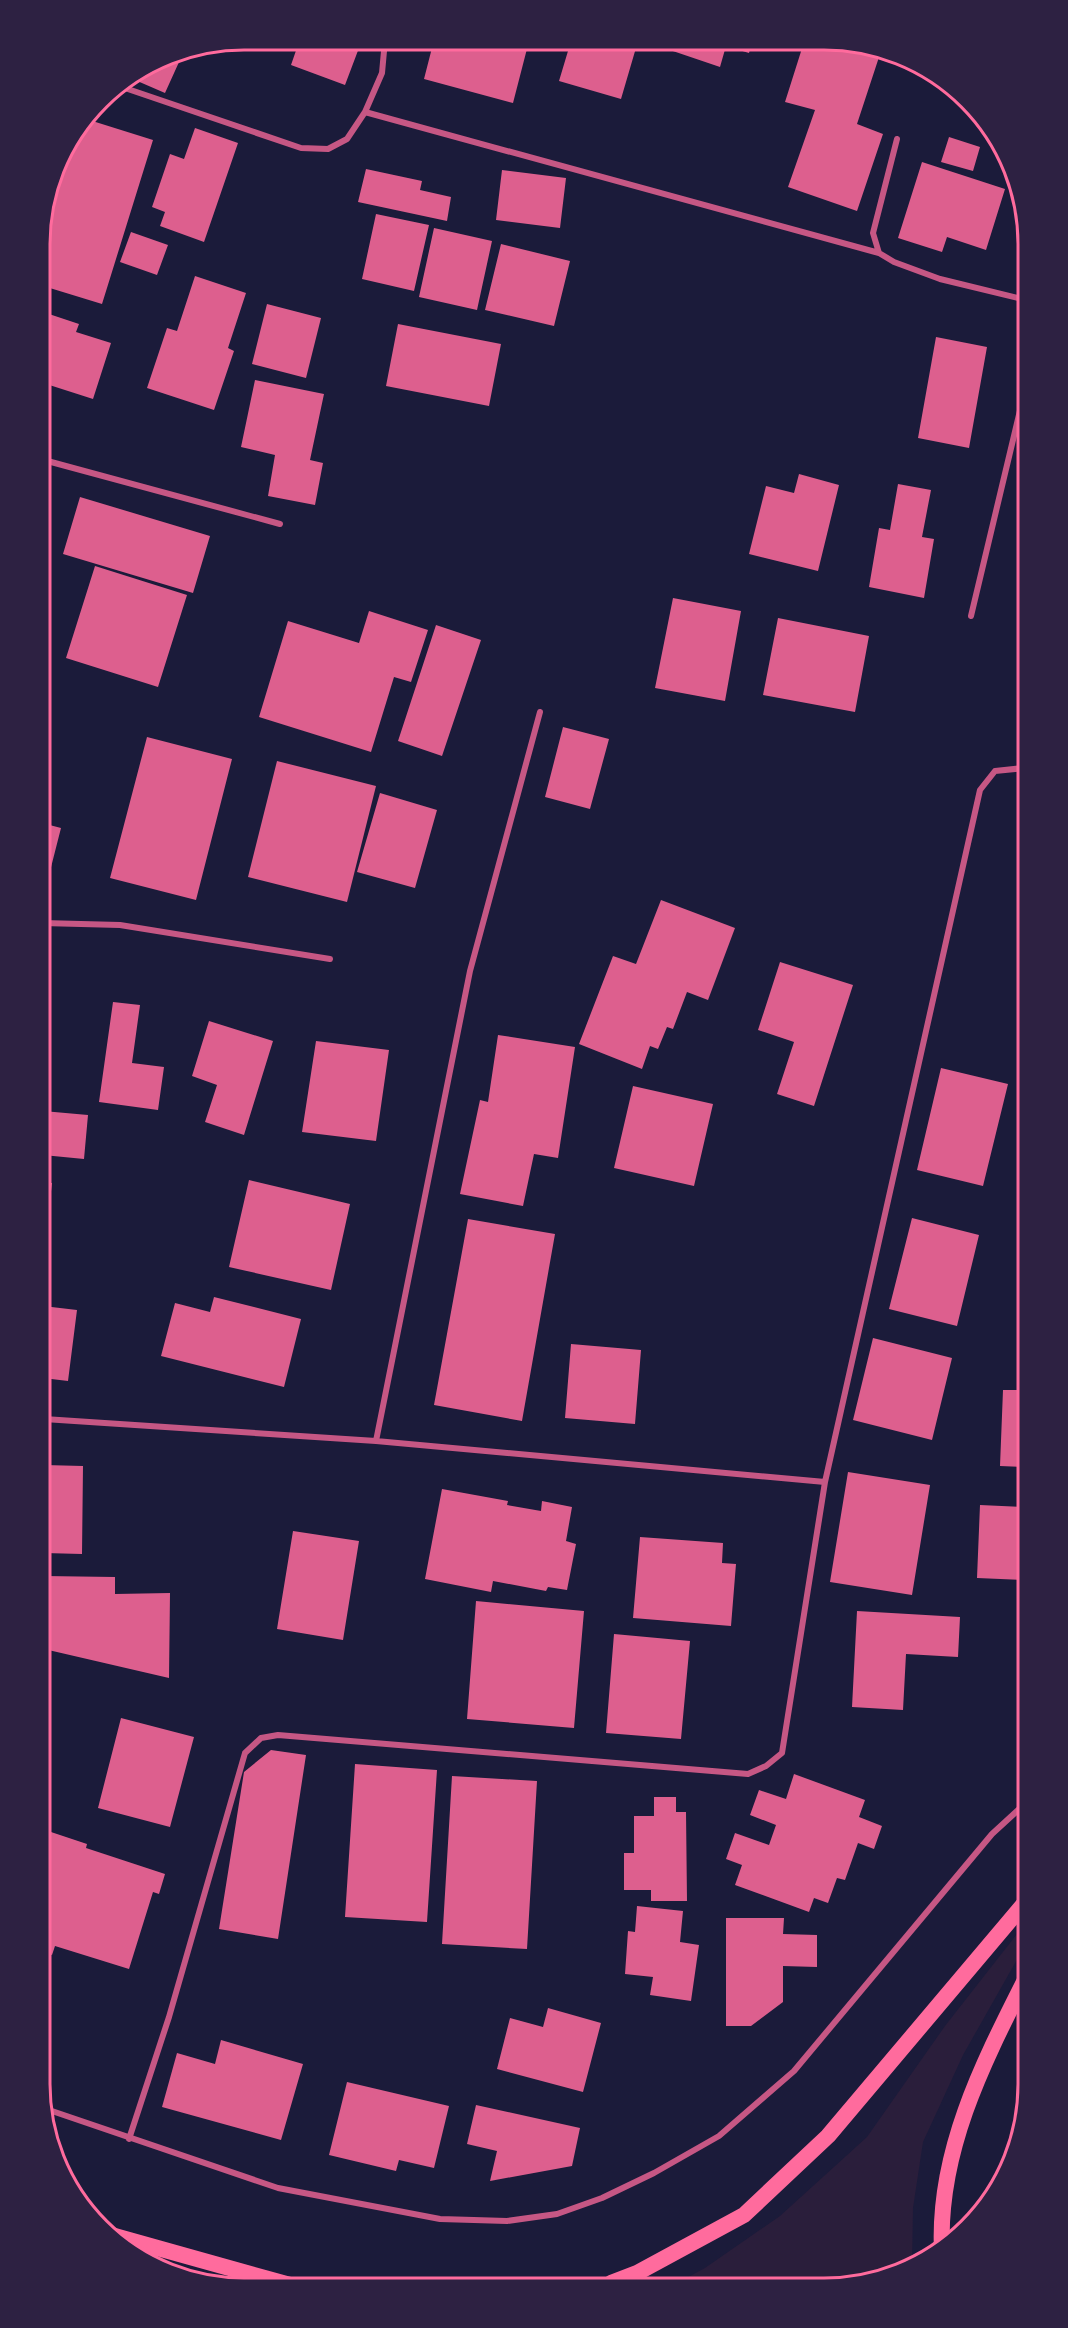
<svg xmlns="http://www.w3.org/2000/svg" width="1068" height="2328" font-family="'Nunito Sans',sans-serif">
<rect width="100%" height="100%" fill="#1b1b3a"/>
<path fill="#2a1e3b" d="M1028 1920V1940L963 2055 923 2142 913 2208 912 2266 878 2282 677 2283 705 2268 780 2216 867 2137 945 2026Z"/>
<path fill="#dd5f8e" d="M300 39 362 40 345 85 291 65Z
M434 40 529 41 513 103 424 79Z
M571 41H638L621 99 559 81Z
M663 42H752L749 53 726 46 720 67 661 47Z
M804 42 864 43 881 51 857 124 883 134 857 211 788 187 815 110 785 102Z
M184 51 165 93 128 77 165 54Z
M86 119 153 140 102 304 40 285 39 230 66 146Z
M195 128 238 143 204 242 160 226 165 212 152 207 170 154 184 159Z
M949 137 980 147 973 171 941 162Z
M922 162 1005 189 986 250 947 237 942 252 898 238Z
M366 169 422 181 420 190 451 197 447 221 358 202Z
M502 170 566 178 560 228 496 220Z
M376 214 429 225 414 291 362 279Z
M434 228 492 241 477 310 419 297Z
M131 232 168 245 157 275 120 262Z
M501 244 570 261 554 326 485 310Z
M195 276 246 293 228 348 234 351 214 410 147 388 167 328 177 331Z
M267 304 321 318 306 378 252 364Z
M40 311 79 324 76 332 111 343 93 399 40 382Z
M398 324 501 344 489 406 386 386Z
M936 337 987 347 969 448 918 438Z
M255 380 324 394 310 460 323 463 315 505 268 496 275 455 241 447Z
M799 474 839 485 818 571 749 554 766 486 794 493Z
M898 484 931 490 922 537 934 539 924 598 869 587 879 528 890 530Z
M80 497 210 536 193 593 63 554Z
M95 566 187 595 158 687 66 658Z
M673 598 741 611 725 701 655 688Z
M369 611 428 630 411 682 394 677 371 752 259 717 288 621 359 643Z
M778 618 869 636 855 712 763 695Z
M436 625 481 640 442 756 398 741Z
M563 727 609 739 590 809 545 797Z
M147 737 232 759 196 900 110 878Z
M277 761 376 786 347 902 248 877Z
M380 793 437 810 415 888 357 872Z
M42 823 61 828 47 883 42 881Z
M661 900 735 928 708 1000 687 992 673 1029 667 1027 658 1049 650 1046 642 1069 579 1044 613 956 636 964Z
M780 962 853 985 814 1106 777 1094 794 1042 758 1030Z
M113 1002 140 1005 132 1063 164 1067 158 1110 99 1102Z
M209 1021 273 1041 244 1135 205 1122 217 1085 192 1076Z
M498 1035 575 1047 558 1158 534 1154 523 1206 460 1194 480 1100 488 1102Z
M316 1041 389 1050 376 1141 302 1132Z
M941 1068 1008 1084 983 1186 917 1170Z
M633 1086 713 1104 694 1186 614 1168Z
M43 1111 88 1115 84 1159 43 1155Z
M249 1180 350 1204 331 1290 229 1267Z
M43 1182 52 1183 44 1250 43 1249Z
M912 1218 979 1235 957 1326 889 1309Z
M468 1219 555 1234 522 1421 434 1405Z
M214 1297 301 1319 284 1387 161 1356 175 1303 210 1312Z
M43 1306 77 1310 68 1381 43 1378Z
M873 1338 952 1358 932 1440 853 1420Z
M571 1344 641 1350 635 1424 565 1418Z
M1003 1390H1026V1467L1000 1466Z
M44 1465 83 1466 82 1554 44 1553Z
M848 1472 930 1485 912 1595 830 1582Z
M442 1489 508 1501 507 1505 541 1511 542 1501 572 1507 566 1541 576 1544 567 1590 548 1587 546 1591 493 1581 491 1592 425 1579Z
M980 1505 1026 1507 1027 1580 977 1578Z
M293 1531 359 1541 343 1640 277 1629Z
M640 1537 723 1543 722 1563 736 1564 731 1626 633 1618Z
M44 1576 115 1577V1594L170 1593 169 1678 44 1649Z
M476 1601 584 1611 574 1728 467 1719Z
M857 1611 960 1617 958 1657 906 1654 903 1710 852 1707Z
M614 1634 690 1641 681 1739 606 1733Z
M121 1718 194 1737 170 1827 98 1808Z
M271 1750 306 1755 278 1939 219 1929 244 1772Z
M355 1764 437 1770 427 1922 345 1917Z
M794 1774 865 1800 859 1817 882 1826 874 1849 858 1843 845 1880 837 1878 828 1903 814 1898 809 1912 735 1885 742 1865 726 1859 735 1833 769 1845 776 1825 750 1815 759 1790 786 1799Z
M452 1776 537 1781 527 1949 442 1944Z
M654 1797H676V1812H686L687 1901H651V1890H624V1853H634V1816H654Z
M45 1830 87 1844 86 1848 165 1874 159 1894 153 1892 129 1969 55 1946 52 1955 45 1953Z
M637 1906 683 1911 680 1942 699 1945 691 2001 650 1995 653 1977 625 1974 628 1931 635 1932Z
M726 1918H784L783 1934 817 1935V1967L783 1966V2002L751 2026H726Z
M548 2008 601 2023 583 2092 497 2069 510 2018 543 2027Z
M221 2040 303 2064 281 2140 162 2107 177 2053 215 2064Z
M347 2082 449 2106 434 2168 399 2160 396 2171 329 2155Z
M476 2105 580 2128 572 2166 490 2181 497 2151 467 2144Z"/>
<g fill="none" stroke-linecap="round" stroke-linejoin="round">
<path stroke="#c65784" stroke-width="6" d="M116 85 301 148 328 149 347 139 365 112 382 73 385 40
M365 112 879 253
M897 139 873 233 879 253 894 262 940 279 1022 299
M40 459 280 524
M971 616 1023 398
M42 923 120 925 330 959
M44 1419 376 1441 825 1482
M376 1441 470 971 540 712
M46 2109 278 2188 440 2219 507 2221 557 2214 602 2198 654 2173 719 2136 794 2071 992 1834 1028 1801
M129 2139 169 2017 245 1753 261 1738 278 1735 748 1774 766 1766 782 1753 825 1482 980 790 995 771 1024 768"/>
<path stroke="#ff6b9d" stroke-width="16" d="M104 2233 290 2285
M942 2251C937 2151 984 2061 1028 1974
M611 2283 637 2273 744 2215 828 2136 1028 1899"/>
</g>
<path d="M0 0H1068V2328H0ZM244 50H824A194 194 0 0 1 1018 244V2084A194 194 0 0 1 824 2278H244A194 194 0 0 1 50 2084V244A194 194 0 0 1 244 50Z" fill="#2d2142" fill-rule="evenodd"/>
<path fill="none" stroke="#ff6b9d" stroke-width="3" d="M244 50H824A194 194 0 0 1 1018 244V2084A194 194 0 0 1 824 2278H244A194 194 0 0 1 50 2084V244A194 194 0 0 1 244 50Z"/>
</svg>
